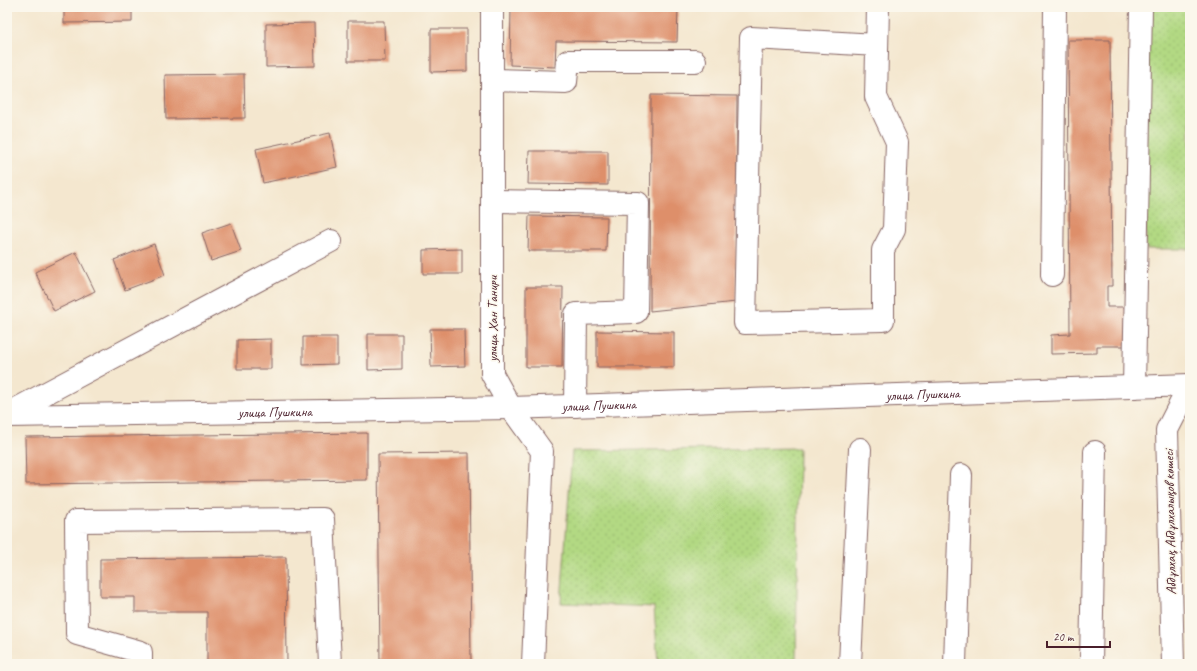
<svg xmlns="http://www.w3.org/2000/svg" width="1197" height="671" font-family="Caveat,sans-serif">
<defs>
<pattern id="grass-dots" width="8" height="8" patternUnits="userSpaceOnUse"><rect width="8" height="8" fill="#b2d983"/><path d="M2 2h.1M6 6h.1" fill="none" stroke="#9bba71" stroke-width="1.8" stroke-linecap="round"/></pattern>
</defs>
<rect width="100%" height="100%" fill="#fbf7ec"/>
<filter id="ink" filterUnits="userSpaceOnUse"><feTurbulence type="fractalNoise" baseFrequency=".025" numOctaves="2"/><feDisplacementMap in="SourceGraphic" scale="8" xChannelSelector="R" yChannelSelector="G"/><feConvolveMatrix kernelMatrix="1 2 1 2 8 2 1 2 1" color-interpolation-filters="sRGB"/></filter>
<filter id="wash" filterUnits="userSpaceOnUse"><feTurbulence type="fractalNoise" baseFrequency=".012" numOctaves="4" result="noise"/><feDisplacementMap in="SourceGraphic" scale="16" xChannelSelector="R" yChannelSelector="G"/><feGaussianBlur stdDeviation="0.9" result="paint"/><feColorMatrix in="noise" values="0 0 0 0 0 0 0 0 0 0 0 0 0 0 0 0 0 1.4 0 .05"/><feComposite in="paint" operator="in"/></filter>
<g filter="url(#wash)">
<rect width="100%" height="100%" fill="#f4e7cf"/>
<path fill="url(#grass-dots)" stroke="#7e7c57" d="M1147 7H1190V249H1146Z
M799 448 796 664H658L654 607 561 603 572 451Z"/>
<g id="blocks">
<path fill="#de8f6a" d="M64 7H132V22L64 23Z
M511 7H678L677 42 556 41 555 67 510 65Z
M348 21H384L385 61H348Z
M314 23 315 66 266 67V24Z
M431 29H467V71L431 72Z
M1068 40H1110L1112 286H1107V307H1134L1135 346H1097V353L1051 354V335L1070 334Z
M244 74 245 118 166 119 165 75Z
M651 95 737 96 736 302 650 311Z
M330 133 337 167 263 183 256 149Z
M529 151H608V185L528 184Z
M529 216 607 217 606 251H528Z
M231 223 241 251 211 261 202 233Z
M154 244 165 275 125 290 114 260Z
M462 249V274H423V250Z
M76 252 95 291 54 311 35 272Z
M526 287H563L562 367H526Z
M430 329H464L465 366 431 367Z
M597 331 674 332V367H597Z
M368 334H402V369L368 370Z
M303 337H337V364L303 365Z
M271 339V369H237V340Z
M367 433V480L26 484 25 437Z
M469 453 471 664H380L378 454Z
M286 557 287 664H207V612H135V597H100V559Z"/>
</g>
</g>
<g filter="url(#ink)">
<use href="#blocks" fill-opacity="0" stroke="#866564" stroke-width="1"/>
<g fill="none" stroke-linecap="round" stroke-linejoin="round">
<g stroke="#866564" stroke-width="24">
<g id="minor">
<path d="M492 7V374L511 408 542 451 533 664"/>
<path d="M877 45 751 38 745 323 883 320V250L894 229 897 142 876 97 878 7"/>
<path d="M492 80 566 82 568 61H695"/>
<path d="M492 201 638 203 636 312 576 314 575 406"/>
<path d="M1052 275 1055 7"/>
<path d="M1134 387 1141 7"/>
<path d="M7 414 331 241"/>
<path id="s1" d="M7 416 511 408 1190 385"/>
<path d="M141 664V652L77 634 76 521 323 519 330 664"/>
<path d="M850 664 860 449"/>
<path d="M955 664 961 475"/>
<path d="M1091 664 1095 452"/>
<path d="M1173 664 1167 430 1190 385"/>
</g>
</g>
<use href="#minor" stroke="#fff" stroke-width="22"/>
</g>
</g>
<g text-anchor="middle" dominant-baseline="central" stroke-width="3" stroke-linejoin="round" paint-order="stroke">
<g font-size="14" fill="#4a1f2b" stroke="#fbf7ec">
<text transform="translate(492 319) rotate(-90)">улица Хан Танири</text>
<text stroke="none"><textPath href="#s1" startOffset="916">улица Пушкина</textPath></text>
<text stroke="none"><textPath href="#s1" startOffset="592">улица Пушкина</textPath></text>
<text stroke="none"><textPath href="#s1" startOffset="268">улица Пушкина</textPath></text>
<text transform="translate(1170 522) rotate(-91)">Абдұлхақ Абдұлхалықов көшесі</text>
</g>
</g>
<rect width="1197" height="671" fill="none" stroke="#fbf7ec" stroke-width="24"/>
<path d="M1047 641v6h63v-6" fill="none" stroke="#4a1f2b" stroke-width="2"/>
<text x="1053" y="641" font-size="12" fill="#4a1f2b" stroke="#fbf7ec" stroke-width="3" paint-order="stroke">20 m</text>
</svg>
